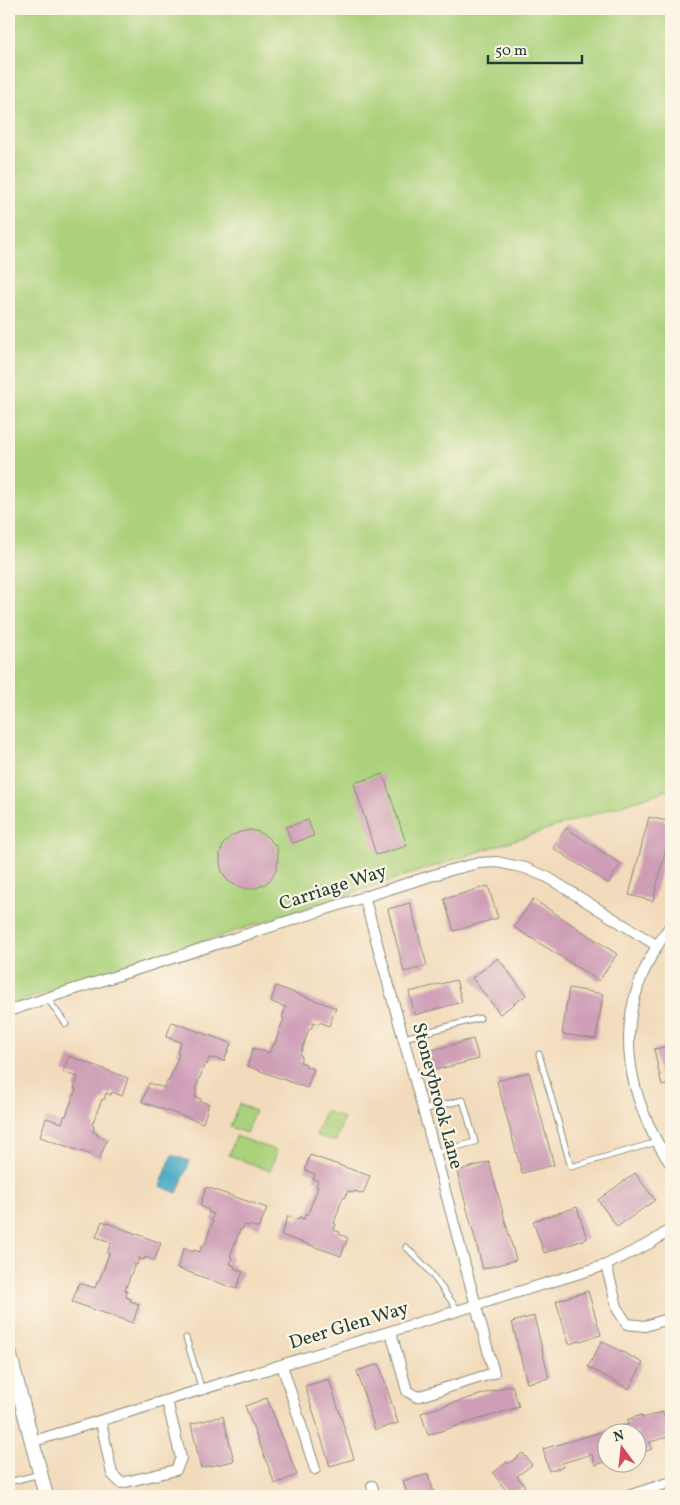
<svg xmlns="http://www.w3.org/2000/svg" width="680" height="1505" font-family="Vollkorn,serif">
<rect width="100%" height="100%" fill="#fcf5e5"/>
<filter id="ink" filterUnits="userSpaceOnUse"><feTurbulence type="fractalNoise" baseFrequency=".02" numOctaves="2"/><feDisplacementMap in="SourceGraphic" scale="10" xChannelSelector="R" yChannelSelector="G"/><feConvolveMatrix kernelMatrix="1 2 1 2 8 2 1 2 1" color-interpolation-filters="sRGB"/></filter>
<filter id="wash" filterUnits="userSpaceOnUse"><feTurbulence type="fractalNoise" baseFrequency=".0096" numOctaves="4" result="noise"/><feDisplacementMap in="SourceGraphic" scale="20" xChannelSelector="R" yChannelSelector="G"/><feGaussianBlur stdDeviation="1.12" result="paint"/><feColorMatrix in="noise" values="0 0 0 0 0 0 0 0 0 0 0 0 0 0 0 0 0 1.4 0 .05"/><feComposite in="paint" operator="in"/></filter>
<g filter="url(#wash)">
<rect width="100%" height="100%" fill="#f2dbbc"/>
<path fill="#acd17b" stroke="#668758" d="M9 9H671V789L9 1005Z
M239 1104 255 1111 246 1133 230 1127Z
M325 1111 344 1118 335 1142 316 1135Z
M236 1136 277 1151 270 1171 229 1155Z"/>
<path fill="#46aac6" stroke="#32747d" d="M172 1155 190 1161 177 1193 160 1186Z"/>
<g id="blocks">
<path fill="#ce9db6" d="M383 774 407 846 376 855 354 783Z
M649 817 671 822V828L653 901 629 895Z
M308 820 314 836 292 843 286 827Z
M566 828 621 864 608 883 553 848Z
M250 830 259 832 267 837 277 847 278 861 276 870 272 878 265 884 256 888 246 889 237 886 228 881 222 872 220 863V853L224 843 231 836 240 832Z
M488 886 498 918 454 931 444 899Z
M533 899 617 954 599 981 514 927Z
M410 903 427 966 404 972 388 909Z
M498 958 526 995 500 1014 472 978Z
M456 980 462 1002 415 1015 409 992Z
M276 986 336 1008 329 1026 319 1022V1024L314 1022 311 1029H309L300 1055 302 1056 300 1062 306 1064 305 1066 314 1069 307 1088 247 1066 253 1048 269 1053 272 1045 274 1046 284 1018H282L286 1007 271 1002Z
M569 988 603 994 596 1039 562 1034Z
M172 1022 231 1043 224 1061 215 1058 214 1059 209 1058 207 1065 205 1064 195 1090 197 1091 195 1097 201 1099 200 1101 209 1104 203 1123 142 1102 149 1083 164 1088 168 1080 169 1081 179 1054 177 1053 181 1042 166 1037Z
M473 1039 479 1059 427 1072 422 1053Z
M671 1046V1084L662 1086 654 1049Z
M69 1056 128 1078 122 1096 112 1092 111 1095 106 1093 104 1100 102 1099 92 1125 94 1126 93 1132 98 1134 97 1136 107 1139 100 1158 40 1137 46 1118 62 1123 65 1115 66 1116 76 1089 74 1088 78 1077 63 1072Z
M529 1072 554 1165 522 1173 497 1081Z
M310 1155 370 1176 363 1194 354 1191 353 1193 348 1191 345 1198 343 1197 334 1223 336 1224 334 1230 340 1232 339 1234 348 1238 341 1256 281 1235 288 1216 298 1220 299 1217 304 1219 306 1213 308 1214 318 1187 316 1186 318 1181 313 1179 315 1174 305 1170Z
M489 1162 516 1260 483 1269 457 1171Z
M635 1173 655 1200 617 1227 598 1200Z
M206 1187 267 1208 259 1228 250 1225 249 1226 244 1225 242 1230H240L230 1256 232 1257 230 1264 235 1266 234 1268 243 1272 236 1289 177 1268 184 1248 193 1252 194 1250 200 1252 202 1245 204 1246 213 1221 211 1220 214 1214 208 1212 209 1210 200 1206Z
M577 1207 587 1239 544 1253 533 1221Z
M102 1221 161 1243 154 1261 145 1257 144 1260 139 1258 137 1265 135 1264 125 1290 127 1291 126 1297 131 1299 130 1301 139 1304 133 1323 72 1302 79 1283 95 1288 98 1280 99 1281 109 1254 107 1253 111 1242 96 1237Z
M588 1291 601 1335 569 1344 556 1301Z
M534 1316 549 1378 527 1383 512 1322Z
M602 1341 643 1363 629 1389 588 1367Z
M379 1364 398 1423 375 1430 357 1371Z
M329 1379 354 1459 330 1466 305 1386Z
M512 1385 519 1407 428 1435 421 1413Z
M267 1398 297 1475 275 1484 245 1406Z
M663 1412 671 1436 650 1442 652 1449 638 1454V1432H608V1430L629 1424 627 1420 641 1415 642 1418Z
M223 1416 234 1461 201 1468 191 1424Z
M608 1430V1461L595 1465 592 1454 562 1463 563 1467 549 1471 543 1449Z
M523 1453 532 1465 517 1476 525 1486 510 1496 493 1473 507 1462 508 1464Z
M428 1474 435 1496H408L403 1481Z"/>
</g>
</g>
<g filter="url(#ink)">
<use href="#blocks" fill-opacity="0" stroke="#888c78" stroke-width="1"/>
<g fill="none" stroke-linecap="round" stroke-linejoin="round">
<g stroke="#888c78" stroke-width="7">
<path id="lane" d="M47 998 66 1024
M404 1038 480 1018
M539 1054 571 1167 657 1142
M423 1110 463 1100 475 1142 435 1153
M406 1247 427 1268 458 1310
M186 1338 202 1390
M9 1482 40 1474"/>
</g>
<g stroke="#888c78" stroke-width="12">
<path id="street" d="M364 896 435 1153 494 1373 417 1397 407 1391 391 1332
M671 925C621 993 616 1060 654 1136 659 1146 665 1155 671 1165
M9 1011 47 998 443 872 479 863 497 862 525 868 547 877 656 945
M606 1265 618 1310 627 1324 645 1326 671 1318
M282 1365 315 1469
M101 1422 112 1474 121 1483 176 1470 181 1458 167 1401
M31 1442 606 1265 652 1242 671 1229
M372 1486 375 1496
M628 1496 671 1482"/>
</g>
<g stroke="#888c78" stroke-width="16">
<path id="secondary" d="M9 1352 46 1496"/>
</g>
<use href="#lane" stroke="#fff" stroke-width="5"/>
<use href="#street" stroke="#fff" stroke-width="10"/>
<use href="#secondary" stroke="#fff" stroke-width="14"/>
</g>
</g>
<g text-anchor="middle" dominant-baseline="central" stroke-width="4.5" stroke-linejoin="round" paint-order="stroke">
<g font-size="19" fill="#1f3d34" stroke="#fcf5e5">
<text transform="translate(333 888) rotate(-18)">Carriage Way</text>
<text transform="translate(437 1096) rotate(75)">Stoneybrook Lane</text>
<text transform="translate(349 1326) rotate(-17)">Deer Glen Way</text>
</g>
</g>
<rect width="680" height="1505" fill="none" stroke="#fcf5e5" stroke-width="30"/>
<g transform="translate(622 1448) rotate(345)"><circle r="24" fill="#fcf5e5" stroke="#a4ab9e"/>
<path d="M0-4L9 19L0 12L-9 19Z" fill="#d1495b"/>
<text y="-8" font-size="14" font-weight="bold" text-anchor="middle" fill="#1f3d34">N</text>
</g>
<path d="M488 55v8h94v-8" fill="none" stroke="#1f3d34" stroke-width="2.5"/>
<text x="495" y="55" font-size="15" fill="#1f3d34" stroke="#fcf5e5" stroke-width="4" paint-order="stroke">50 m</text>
</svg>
